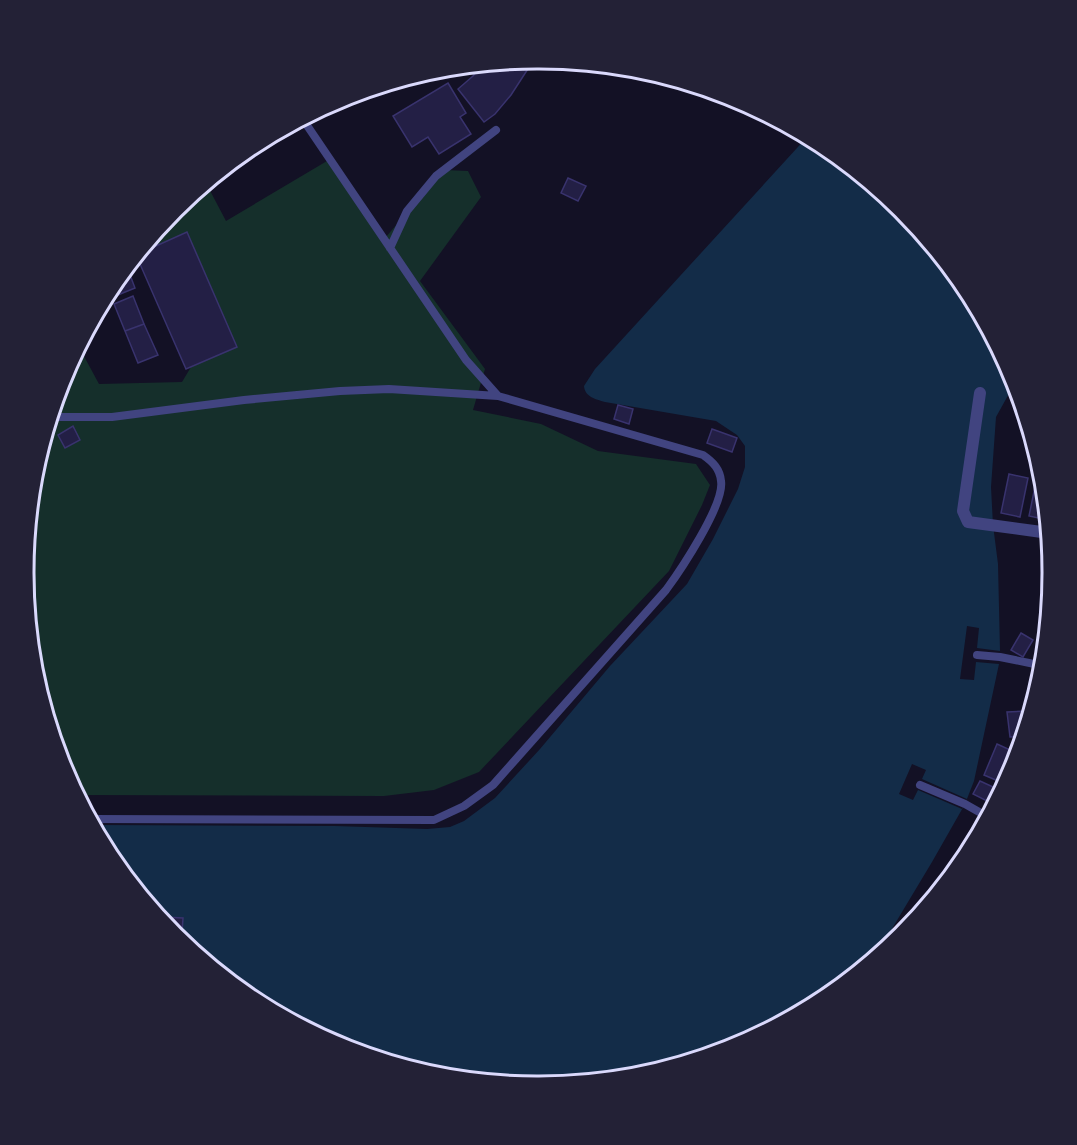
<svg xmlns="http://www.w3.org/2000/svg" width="1077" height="1145" font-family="Karla,sans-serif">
<rect width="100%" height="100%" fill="#131125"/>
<path fill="#152f2b" d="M327 161 385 238 444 170 468 171 481 197 420 281 485 369 473 410 541 424 598 451 696 464 710 485 702 505 669 571 479 772 434 790 384 796 77 795 63 769 34 673 24 573 34 472 63 375 79 347 99 384 182 382 191 367 140 251 175 208 206 183 226 221Z"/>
<path fill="#132c48" d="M808 136 825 145 903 209 966 287 1016 381 996 417 991 487 993 525 998 564 1000 651 999 664 974 781 965 804 932 862 893 927 881 954 824 1000 735 1048 639 1077 538 1087 438 1077 341 1048 252 1000 174 936 111 858 93 825 335 826 427 829 450 827 464 821 495 798 540 749 610 666 687 584 713 539 738 489 745 467V446L737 435 716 421 605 402C595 399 585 397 584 386L595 369Z"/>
<path fill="#131125" d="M967 626 979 628 977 648 1000 651 999 664 976 662 974 680 960 679Z
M912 764 926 770 922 779 967 799 962 809 918 790 913 800 899 794Z"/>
<path fill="#231f45" stroke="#39336e" stroke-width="1.5" d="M535 58 511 95 495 114 484 122 458 89 473 76 483 64Z
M448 83 466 113 460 117 471 134 439 154 428 137 412 147 393 116Z
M568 178 586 186 578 201 561 193Z
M187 232 237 347 186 369 136 255Z
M127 267 135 288 103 301 111 286Z
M133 296 144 324 125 331 114 304Z
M144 324 158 355 138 363 125 331Z
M618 405 633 409 629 424 614 419Z
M73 426 80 440 65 448 58 435Z
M712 429 737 438 732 452 707 443Z
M1038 472 1043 473 1048 520 1029 516Z
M1009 474 1028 478 1020 517 1001 513Z
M1021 633 1033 640 1023 657 1011 650Z
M1026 711 1027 724 1024 736 1010 737 1007 712Z
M997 744 1017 753 1003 783 984 775Z
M980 781 1002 791 995 805 973 794Z
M163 917 183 918 182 933 171 932 163 922Z"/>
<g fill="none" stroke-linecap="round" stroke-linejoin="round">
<path stroke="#414480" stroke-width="8" d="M390 248 407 211 436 176 496 130
M51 417H112L244 400 340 391 389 389 498 396
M977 655 1000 657 1044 666
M920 785 965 804 988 817
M90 819 434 820 464 806 493 785 666 590C680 571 725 504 721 481 720 469 713 462 703 455L498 396 466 360 302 118"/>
<path stroke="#414480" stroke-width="12" d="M980 393 963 511 968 522 1049 533"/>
</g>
<path d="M0 0H1077V1145H0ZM537 69H539A503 503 0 0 1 1042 572V573A503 503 0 0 1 539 1076H537A503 503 0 0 1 34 573V572A503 503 0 0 1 537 69Z" fill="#232136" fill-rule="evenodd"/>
<path fill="none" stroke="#dad9fc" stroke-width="3" d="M537 69H539A503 503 0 0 1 1042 572V573A503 503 0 0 1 539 1076H537A503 503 0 0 1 34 573V572A503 503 0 0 1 537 69Z"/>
</svg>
